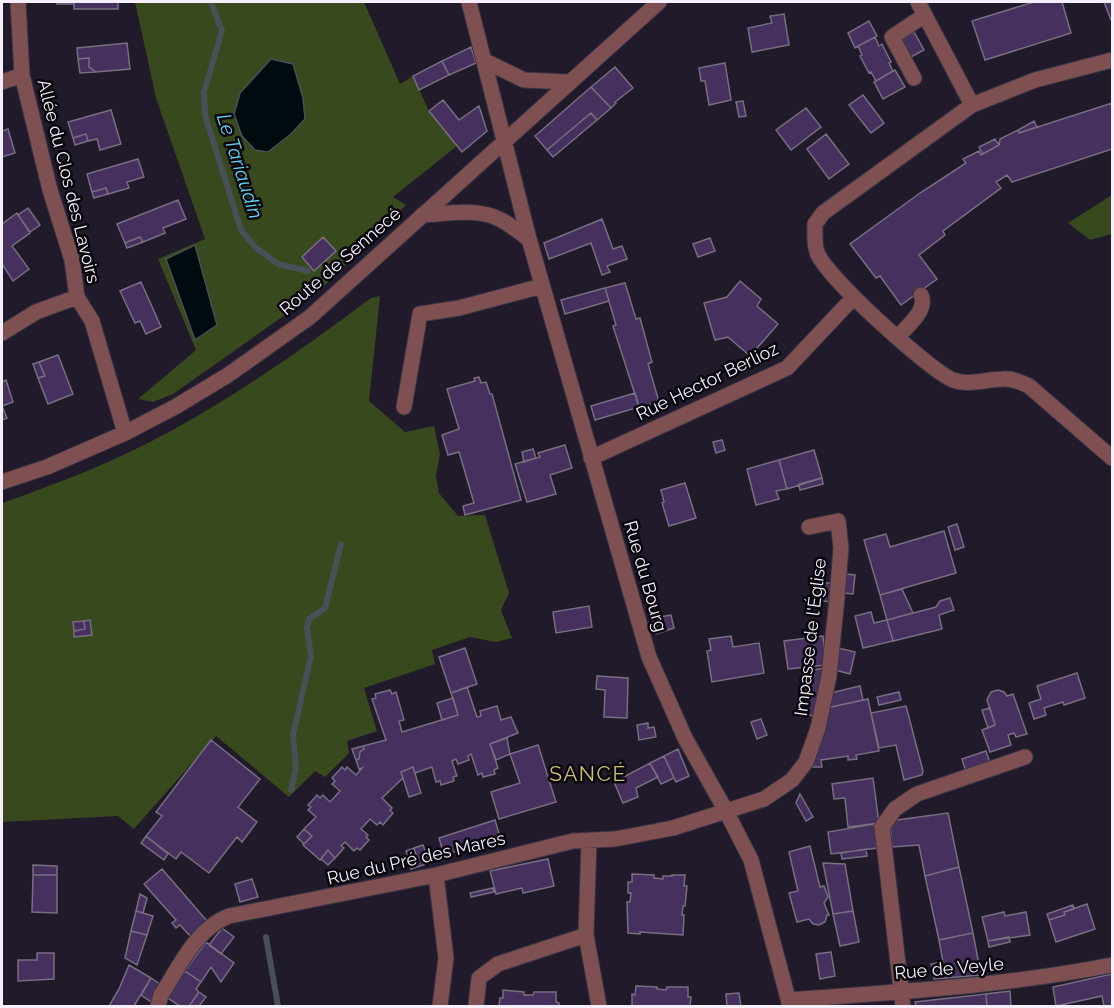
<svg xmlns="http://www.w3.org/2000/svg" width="1114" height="1008" font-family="Raleway,sans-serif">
<rect width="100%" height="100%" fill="#211a2a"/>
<path fill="#37491d" d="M135 2H364L400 84 413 76 429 111 457 146 393 197 406 205 319 291 173 394 153 402 138 399 196 350 158 259 205 239 156 98Z
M1112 195V234L1090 240 1068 223Z
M380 296 369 401 405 432 434 426 440 455 436 475 439 493 458 516 485 515 509 593 501 610 512 638 496 642 470 637 432 650 435 664 364 688 377 731 347 741 349 753 325 777 315 771 289 797 216 736 134 829 118 816 2 822V503C59 483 116 461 169 432 240 393 307 346 371 298Z"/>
<path fill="#000b10" stroke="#494f56" stroke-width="1.5" d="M271 59 293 64 303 98 305 119 291 134 268 152 255 150 242 136 234 114 240 93Z
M195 245 217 325 195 340 166 259Z"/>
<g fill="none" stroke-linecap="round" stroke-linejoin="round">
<path stroke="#494f56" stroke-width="6" d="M211 2 222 31 204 92 205 115 241 230 255 247 278 264 308 271
M291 790 296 768 293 735 311 656 307 628 309 619 325 608 341 544
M266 937 278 1006"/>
</g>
<path fill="#46305e" stroke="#776e82" stroke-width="1.5" d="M57 2H118V9H74V4H57Z
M1034 2H1062L1071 33 985 60 972 21Z
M1104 2H1112V20H1111Z
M784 14 789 45 752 52 748 28 772 23 770 16Z
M869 21 877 36 855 48 848 33Z
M914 32 924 50 909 58 899 40Z
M875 37 879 46 882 44 891 62 889 63 893 71 876 81 871 72 869 73 860 56 862 55 858 46Z
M127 43 130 69 96 72 89 67V58L78 59 77 48Z
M471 47 476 63 449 75 442 61Z
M89 58V67L96 72 80 73 78 59Z
M442 61 449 75 419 90 413 76Z
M725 63 731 100 709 105 705 81H701L699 68Z
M615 67 633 88 615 102 616 103 611 108 591 87Z
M895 70 905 87 883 99 874 82Z
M591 87 611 108 597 120 591 113 547 150 535 136Z
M863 95 884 123 871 133 849 105Z
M443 100 459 120 479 106 487 131 462 152 429 111Z
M743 101 746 116 739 117 736 102Z
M1112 103V149L1012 182 1007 175 996 182 1001 188 943 231 945 235 919 255 937 279 901 305 880 276 876 278 850 244 920 193 966 163 963 159 979 151 981 155 999 145 1000 139 1018 130 1019 133Z
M806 108 821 127 791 150 776 130Z
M111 110 121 144 100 150 97 139 88 141 86 134 73 138 68 122Z
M591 113 597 120 553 157 547 150Z
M1034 121 1037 127 1019 133 1018 130Z
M8 129 15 153 2 157V131Z
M86 134 88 141 75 145 73 138Z
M826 134 849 164 829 179 807 149Z
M995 139 999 145 983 154 979 147Z
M138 159 144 177 127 182 129 188 108 194 106 188 92 192 87 174Z
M106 188 108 194 94 198 92 192Z
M178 200 186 219 163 228 165 233 143 242 140 237 125 243 117 224Z
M28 208 40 225 30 232 18 215Z
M17 213 30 233 12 246 29 269 13 281 2 264V224Z
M602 219 613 249 622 246 627 259 607 266 610 272 602 275 591 243 549 259 544 243Z
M140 237 143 242 127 248 125 243Z
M323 237 336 251 314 271 302 257Z
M710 238 715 251 698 257 693 244Z
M740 281 761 299 757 306 778 324 750 356 728 337 715 340 704 303 727 297Z
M141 282 161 327 146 334 140 321 135 323 120 291Z
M625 283 636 319 640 318 652 362 648 364 659 402 639 407 613 326 616 325 605 288Z
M605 288 609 301 565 314 561 300Z
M58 355 73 394 48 404 38 378 45 376 39 362Z
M39 362 45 376 38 378 33 364Z
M479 377 481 383 486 382 490 394H492L521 500 465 515 463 506 474 503 459 452 448 455 442 435 459 429 447 389 475 381 474 378Z
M6 380 13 402 2 406 7 418 2 420V382Z
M635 393 639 407 595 420 591 406Z
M722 440 725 450 716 453 713 442Z
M565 445 572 468 550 475 556 494 527 502 515 464 540 457 538 453Z
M533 449 536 458 524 462 522 452Z
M814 450 822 478 787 489 779 460Z
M779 460 787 489 776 491 779 499 756 505 747 469Z
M822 478 823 484 800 490 799 484Z
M685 483 696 518 669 526 662 503 664 502 661 490Z
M957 524 964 547 955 550 948 527Z
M944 531 956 573 880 595 864 540 886 534 890 547Z
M846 574 855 575 853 594 844 593Z
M819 583H832L830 602 817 600Z
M902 589 913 613 887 620 880 595Z
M950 598 954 610 939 615 942 629 893 641 887 620 936 607 940 601Z
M589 606 592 627 556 633 553 612Z
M657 611 660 617 671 615 674 628 656 634 650 612Z
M871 612 874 623 887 620 893 641 863 648 855 616Z
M90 620 92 635 74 637V631L85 629 84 621Z
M84 621 85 629 74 631 73 622Z
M731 636 733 647 759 643 764 673 712 682 707 651 711 650 709 639Z
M823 636 826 665 788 669 784 641Z
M465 648 477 684 451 693 439 657Z
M838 648 855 652 850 674 835 670Z
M824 668 816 717 802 713 805 703 807 677 814 676 813 670Z
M1077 673 1085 698 1064 705 1063 702 1044 708 1046 715 1034 719 1029 703 1041 699 1037 686Z
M597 676 628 678 627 718 604 717 605 690 596 689Z
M860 686 863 700 827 708 830 693Z
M467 687 477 717 481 716 480 711 497 706 501 720 511 717 518 733 490 744 498 768 494 770 495 774 483 777 482 773 478 775 471 754 468 756 469 760 458 764 456 759 452 761 457 776 453 777 454 781 441 785 440 781 436 782 432 767 415 773 413 767 401 772 403 778 382 798 392 808 390 810 393 813 383 825 380 822 377 825 370 819 361 829 368 835 366 837 369 840 360 850 357 848 354 851 345 842 341 846 344 848 335 858 328 850 320 860 303 845 312 836 304 829 316 817 308 810 311 807 308 805 317 795 320 798 323 795 330 802 340 791 332 784 335 781 332 778 342 767 345 770 347 767 356 775 362 768 359 769 356 760 359 759 360 752 364 749 363 746 386 740 372 699 376 698 375 694 390 690 392 694 396 692 404 720 399 721 402 732 458 715 451 693Z
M998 690 1004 692 1007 696 1013 694 1027 734 1016 737 1014 733 1008 735 1011 745 990 752 982 730 995 725 987 700 991 692Z
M899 692 901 700 879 705 877 697Z
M453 698 458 715 442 720 437 703Z
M868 699 879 751 856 755 857 759 848 760V756L821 760 822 767H810L827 708Z
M906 706 923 771 922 775 904 780 896 745 879 748 871 713Z
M990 708 995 725 988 728 982 710Z
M761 719 767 735 757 739 751 722Z
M648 723V728L654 727 656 737 639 740 637 725Z
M507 738 510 754 496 760 490 744Z
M211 740 260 779 238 807 257 822 242 842 237 837 209 873 181 852 176 859 146 836 162 816 156 812Z
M538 745 556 802 499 819 491 792 520 783 510 754Z
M363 746 364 749 360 752 359 759 356 760 352 749Z
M678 749 689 776 676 782 664 756Z
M986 751 990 763 966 772 962 759Z
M664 756 674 778 661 784 650 763Z
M650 763 658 777 636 788 638 797 623 803 614 782Z
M413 767 421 793 409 797 401 772Z
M873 778 879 823 848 827 845 798 834 799 832 784Z
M800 794 813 817 806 821 796 803Z
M948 813 959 867 925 876 919 845 892 847 890 821Z
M495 820 500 837 444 855 439 838Z
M874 824 877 848 831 854 828 832Z
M304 829 312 836 304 844 297 837Z
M146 836 168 854 164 860 141 843Z
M423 845 427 855 417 858 414 848Z
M810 846 820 887 824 886 828 897 824 903 829 915H827L825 922 819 925 813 924 809 919 797 922 789 893 798 891 789 852Z
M414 848 417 858 409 861 406 851Z
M866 849 867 856 842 859 841 853Z
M328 850 335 858 328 865 321 859Z
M427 855 429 863 411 869 409 861Z
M548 859 554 886 523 893 522 888 496 894 490 871Z
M823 863 845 864 853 911 833 914Z
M33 865 57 866V875H33Z
M959 867 973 933 939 940 925 876Z
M162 869 207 921 191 937 180 925 176 928 172 923 176 920 144 884Z
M632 874 654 875V878L663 879V876H672V875H685L684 886H687L685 906H683L682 915H684L683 935 640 932V934L628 933 627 902H630L631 893H628V882H632Z
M33 875H57V913L32 912Z
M252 879 258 897 240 902 235 884Z
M493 888 494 892 471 897 470 893Z
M140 894 147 898 143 913 136 911Z
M1087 904 1095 929 1056 942 1049 920 1065 915 1064 912Z
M1073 905 1074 909 1064 912 1065 915 1049 920 1047 914Z
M136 911 153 916 147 935 131 931Z
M853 911 859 942 840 946 833 914Z
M1004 912 1005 916 1026 912 1030 935 988 941 982 917Z
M222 928 234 937 221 954 209 945Z
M131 931 147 935 137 965 125 958Z
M973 933 981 975 934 979 931 964 943 962 939 940Z
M1009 937 1010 942 989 947 988 941Z
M206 942 234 963 221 982 211 967 201 982 185 971Z
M831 952 835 976 820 979 816 954Z
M37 953H54V979L18 981V960H37Z
M129 965 151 978 134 1006H109L119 989Z
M185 971 201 982 196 989 199 992 189 1006H180L166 997Z
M1112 974V1006H1104L1102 996 1056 1006 1053 987Z
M151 978 160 984 151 1002 141 995Z
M636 986 657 987V989L666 990 667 987H688V997H691L690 1006H634L632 1005V994L635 995Z
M503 990 524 992V995H533L534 992H556V1002L559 1003V1006H499L500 998H503Z
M1010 991 1011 1006H987L986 994Z
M199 992 206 997 199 1006H189Z
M739 993 741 1006H727L726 994Z
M986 994 987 1006H916L915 1002Z"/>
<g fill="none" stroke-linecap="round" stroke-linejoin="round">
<g stroke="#3a3443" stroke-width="17">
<path id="minor" d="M18 2 22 75 50 190 72 260 77 297 92 321 125 433
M469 2 529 239 649 657 685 738 726 811 751 860 790 1006
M918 2 972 105
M1112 60 1035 80 972 105 823 213 815 224C815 233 814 243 817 252 824 275 929 370 953 380 969 386 986 379 1003 379 1012 378 1020 382 1029 386L1112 458
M485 61 524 80 569 82
M914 78 892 37 925 15
M2 82 22 75
M422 215C447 214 478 207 501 220 511 225 520 233 529 239
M2 333 36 312 77 297
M898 337C907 326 928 310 921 295
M404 407 420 314 459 308 542 286
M591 458 787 368 854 297
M2 482 47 467 125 433 175 407 228 375 310 317 659 2
M589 840 586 935 599 1006
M436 875 446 958 440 1006
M789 1000C897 992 1005 986 1112 965
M158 1006 161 995C179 968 196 928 229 916L436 875 573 841 615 839 673 828 764 799 792 780 806 762 818 728 829 676 837 598 841 548 838 521 809 527
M476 1006 479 978 498 964 586 935
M903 1006 882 827 895 809 917 794 1025 757"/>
</g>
<use href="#minor" stroke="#7e5051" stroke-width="15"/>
</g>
<g text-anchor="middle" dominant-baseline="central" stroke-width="5" stroke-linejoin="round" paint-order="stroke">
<g font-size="18" fill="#f4effa" stroke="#09070d">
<text transform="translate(69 181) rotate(76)">Allée du Clos des Lavoirs</text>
<text transform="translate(340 261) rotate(-41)">Route de Sennecé</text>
<text transform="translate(707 381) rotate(-26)">Rue Hector Berlioz</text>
<text transform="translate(646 576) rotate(74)">Rue du Bourg</text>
<text transform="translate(810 637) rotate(-83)">Impasse de l'Église</text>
<text transform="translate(416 858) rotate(-13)">Rue du Pré des Mares</text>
<text transform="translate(949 968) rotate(-5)">Rue de Veyle</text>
</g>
<g font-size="20" font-style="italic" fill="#63d4f1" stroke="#09070d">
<text transform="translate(240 166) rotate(72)">Le Tariaudin</text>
</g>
<g font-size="21" letter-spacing="1.5" fill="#ccc072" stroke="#09070d">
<text x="588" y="773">SANCÉ</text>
</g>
</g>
<rect width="1114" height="1008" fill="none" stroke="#f4effa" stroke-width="6"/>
</svg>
